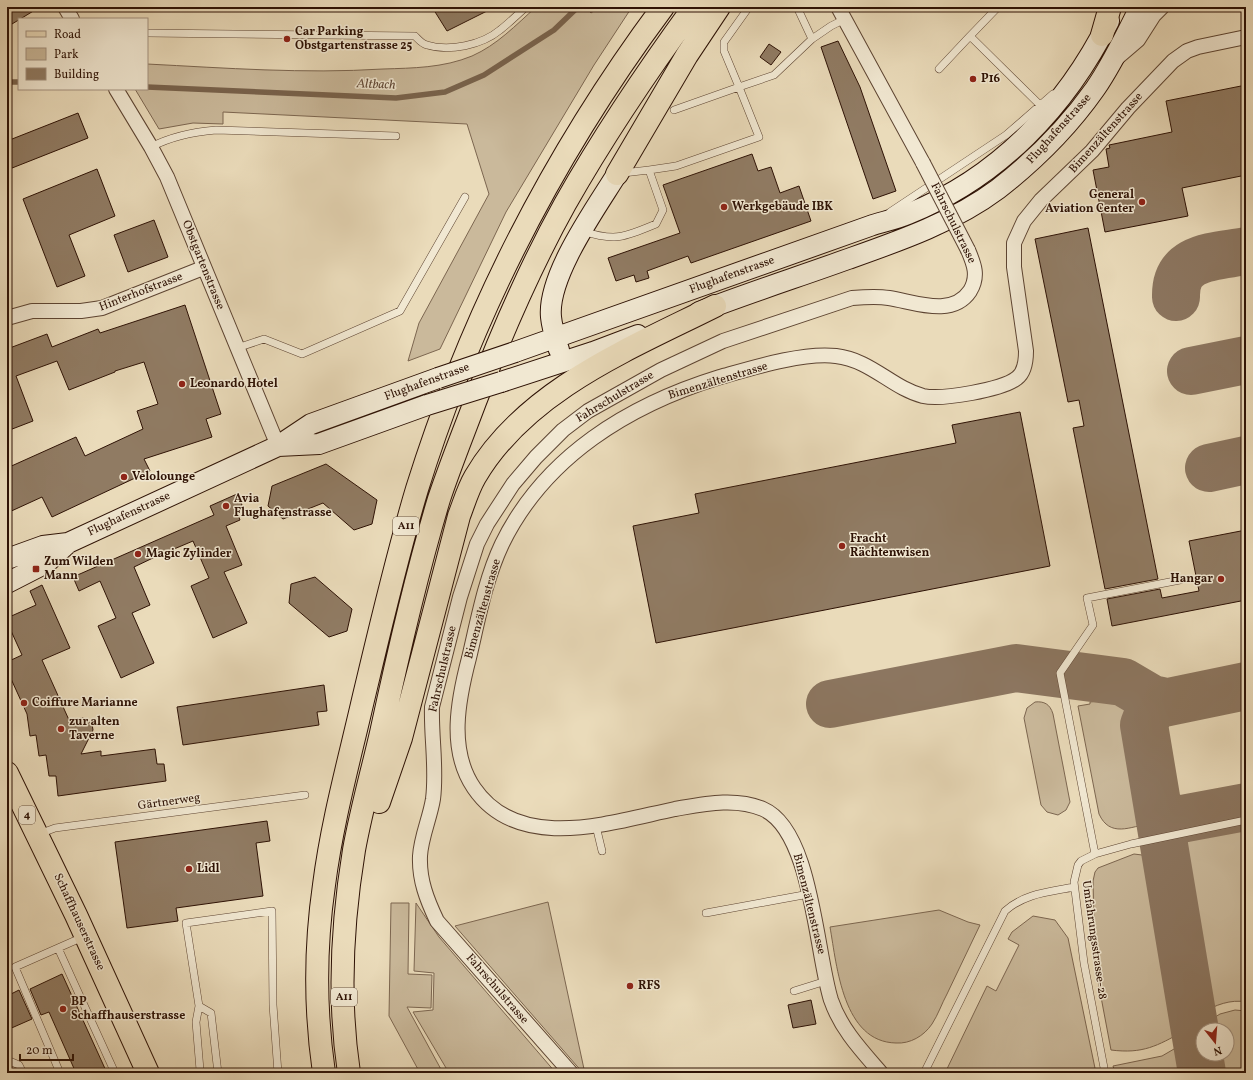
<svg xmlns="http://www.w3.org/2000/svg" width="1253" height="1080" font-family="Vollkorn,serif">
<rect width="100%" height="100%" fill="#eadbba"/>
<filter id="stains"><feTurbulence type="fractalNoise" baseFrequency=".005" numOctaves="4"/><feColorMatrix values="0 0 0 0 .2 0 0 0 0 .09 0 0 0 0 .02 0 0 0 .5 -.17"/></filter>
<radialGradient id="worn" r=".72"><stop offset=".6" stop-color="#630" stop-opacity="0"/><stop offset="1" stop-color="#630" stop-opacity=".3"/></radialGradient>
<path fill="#cab99b" stroke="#7c6650" d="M536 7H585L591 13 599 7H632L594 65 506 212 440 349 408 361 419 323 489 194 467 124 223 112V124L193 123 159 129 135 89H147V64C226 68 304 74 383 69 413 68 443 68 472 56 497 45 516 25 536 7Z
M1127 697 1151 823C1130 827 1110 838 1099 814L1078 706 1090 704V702Z
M1035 702C1044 701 1050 704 1053 714L1070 802 1066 810 1058 815 1047 812 1041 805 1024 718 1027 708Z
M1246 827V1002C1231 999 1215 1005 1202 1013L1178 853C1187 832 1226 831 1246 827Z
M1134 854 1150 856 1158 866 1184 1031C1157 1046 1143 1054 1111 1050L1095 965 1093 881 1095 872 1098 868Z
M548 902 584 1069 596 1073H583L455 926Z
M391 903H409L408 974 432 975 431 1008 407 1007 443 1073H420L389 1016Z
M416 903 439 937 556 1073H449L413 1012 433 1010 434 973 414 971Z
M939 910 968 922 980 925C969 948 958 971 947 994 942 1003 938 1015 932 1024 924 1036 910 1044 896 1043 843 1042 837 967 830 927Z
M1033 916 1055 920 1068 938 1096 1073H945L987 986 996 991 1019 945 1008 939 1012 932Z
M1235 1010 1246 1011V1073H1212L1209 1054H1227V1030H1205L1204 1024 1220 1014Z
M1186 1042 1191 1073H1115L1113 1066 1162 1056Z"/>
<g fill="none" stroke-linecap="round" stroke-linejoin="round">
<path stroke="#78624c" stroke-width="5.5" d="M7 82H19
M147 87 396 98 445 92 484 75 554 30 578 7"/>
<path stroke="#8c7660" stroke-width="48" d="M1176 297C1175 255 1214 257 1246 251
M1191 371 1246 360
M1209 468 1246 460
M830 704 1016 668 1123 682 1152 699 1166 702
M1159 806 1165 816 1176 820 1246 807
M1202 1073 1144 725 1149 712 1159 704 1246 686"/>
</g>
<path fill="#907b63" stroke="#2e1205" d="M7 7H40L7 27Z
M432 7H495L447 31Z
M838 41 860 87 896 191 873 199 821 47Z
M769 44 781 52 771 65 760 57Z
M1246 85V175L1182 188 1188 216 1105 232 1093 170 1109 167 1106 149 1110 148 1109 145 1172 132 1166 101Z
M78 113 88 138 7 170V141Z
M752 154 758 171 771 167 780 193 799 186 811 221 691 263 688 256 647 271 649 278 636 282 634 275 616 281 608 258 680 233 663 185Z
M97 169 115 216 69 235 85 276 57 287 23 199Z
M154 220 168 257 128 272 114 235Z
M1088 228 1158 579 1105 589 1073 428 1084 426 1079 400 1068 402 1035 239Z
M185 305 221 414 206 419 212 437 144 459 150 471 52 517 42 497 7 513V468L76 437 85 456 143 429 137 411 158 404 144 362 115 371V372L69 390 57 361 16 376 33 421 7 431V349L47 334 52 347 98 329 100 333Z
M1020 412 1050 566 656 643 633 526 699 513 695 494 956 443 952 425Z
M326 464 377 500 372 524 354 530 323 503 283 519 268 506 272 486Z
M237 494 242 505 236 510 240 520 226 526 242 565 224 572 247 623 213 638 191 586 209 578 193 541 155 557 134 567 150 605 132 613 154 663 121 678 98 626 116 618 100 581 79 591 73 577 214 515 210 506Z
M1246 530V600L1112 626 1107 599 1160 589 1162 598 1199 591 1189 541Z
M315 577 352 609 347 631 329 637 289 603 291 584Z
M42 585 70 648 42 660 69 720 83 718 92 724 93 730 81 754 101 751V756L155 749 157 764H164L166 781 58 796 56 776H49L46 755 39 756 36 735 30 736 27 714 7 670V662L22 655 7 622V618L36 605 30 591Z
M324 685 327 711 317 712 319 725 183 745 177 707Z
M267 821 270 841 256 843 263 896 176 908 178 921 127 928 115 842Z
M62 974 107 1073H76L49 1012 41 1015 30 989Z
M19 990 32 1019 7 1030V996Z
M811 1000 816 1024 793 1028 788 1005Z"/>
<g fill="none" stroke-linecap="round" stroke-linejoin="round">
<g stroke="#5d4432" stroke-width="8">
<path id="service" d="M797 7 812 39
M147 33 415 36C418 39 422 44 427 45 449 52 482 45 500 30 509 23 517 15 526 7
M970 36 998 7
M939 69 970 36 1040 105
M674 110 739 87 724 51V42L749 7
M151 147C172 136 192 132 216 130L396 136
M649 170 676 166 759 137 739 87 774 75 812 39 831 26 845 19
M890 212 1006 135 1053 94
M582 231C617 242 623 237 656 224L663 210 649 170 623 173
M237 348 264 339 302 354 400 311 465 197
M596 826 602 851
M39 834 55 828 305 795
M1095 854 1060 673 1093 625 1087 598 1180 580
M706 913 809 894
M58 948 115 1073
M794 991 826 981
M7 1060 19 1065 23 1073
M60 1073 15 967 83 937
M198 1073 200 1070 196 1022 199 1006
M218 1073 211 1013 199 1006 186 923 272 911 273 1005 278 1073
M924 1073 1005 911C1025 893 1050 892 1074 887
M1105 1073 1084 963 1074 882 1078 865 1081 861 1095 854 1131 844 1246 820"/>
</g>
<g stroke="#5d4432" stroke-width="16">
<path id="minor" d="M65 7 72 19
M838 7 923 163
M1117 58 1138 40 1154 15 1162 7
M116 89 151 147 167 177 278 446
M7 318 32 311H81L102 308 203 268
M571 1073 437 921C427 900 419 880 420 856 421 837 430 818 433 799 437 768 431 737 432 707L460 597 477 544 487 524 513 484 536 457 563 430 588 411 661 370 723 341 852 298C864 297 877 296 889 298 915 302 952 318 970 291 979 276 974 264 968 250
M881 1073C861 1050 841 1029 831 1000 816 953 812 830 763 809 735 797 704 804 675 809 612 822 519 854 474 788 448 750 458 700 469 658 478 620 485 580 502 544 545 456 629 405 720 377 752 368 803 352 836 356 871 360 892 388 923 396 942 400 1002 390 1017 378 1025 372 1026 361 1026 351L1014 267V243L1024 221 1041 200 1092 151 1128 108 1173 61 1187 51 1198 47 1246 37"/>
</g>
<g stroke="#2e1205" stroke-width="22">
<path id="secondary" d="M699 312C748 293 798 277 848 259 899 241 954 222 998 189 1034 161 1069 126 1095 89 1113 63 1126 35 1140 7
M559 350C556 340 552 328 551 317 547 276 596 208 617 174
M515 352 870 226C882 222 896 219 908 214 998 178 1066 107 1109 21
M501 382 593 352 638 335
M278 446 319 444 427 405
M7 559 43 546 68 543 278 446 311 424 438 378
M7 583 46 563 68 543"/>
</g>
<g stroke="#2e1205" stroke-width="24">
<path id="primary" d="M7 773 76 915 148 1073"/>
</g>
<g stroke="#2e1205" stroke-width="24">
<path id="motorway" d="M1102 35 1110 7
M617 174 687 55 719 7
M379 802 401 738 459 516C464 503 468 489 475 477 526 390 629 349 715 306
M324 1073C315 1011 315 947 324 885 332 822 349 761 363 700 380 629 396 559 417 489 471 316 555 152 663 7
M349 1073C338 1000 342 923 354 850 361 811 372 772 381 733 398 654 416 575 439 499 450 466 463 434 475 402 501 334 530 267 565 204 604 135 648 70 694 7"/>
</g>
<use href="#service" stroke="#f1e8d2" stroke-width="7"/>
<use href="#minor" stroke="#f1e8d2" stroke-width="14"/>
<use href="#secondary" stroke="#f1e8d2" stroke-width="20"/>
<use href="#primary" stroke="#eadbba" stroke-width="22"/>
<use href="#motorway" stroke="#eadbba" stroke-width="22"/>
<g stroke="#5d4432" stroke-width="16" stroke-linecap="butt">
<path id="minor-bridge" d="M923 163 968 250"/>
</g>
<g stroke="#2e1205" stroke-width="22" stroke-linecap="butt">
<path id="secondary-bridge" d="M438 378 515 352
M427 405 501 382"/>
</g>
<use href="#minor-bridge" stroke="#f1e8d2" stroke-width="14"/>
<use href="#secondary-bridge" stroke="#f1e8d2" stroke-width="20"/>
</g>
<g fill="#8f2418" stroke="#f1e8d2" stroke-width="1.5">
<circle cx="287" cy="39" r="4"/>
<circle cx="973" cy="79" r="4"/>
<circle cx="1142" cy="202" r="4"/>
<circle cx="724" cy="207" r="4"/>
<circle cx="182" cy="384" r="4"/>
<circle cx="124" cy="477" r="4"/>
<circle cx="226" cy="506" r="4"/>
<circle cx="842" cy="546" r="4"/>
<circle cx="138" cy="554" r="4"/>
<rect x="32" y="565" width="8" height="8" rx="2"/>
<circle cx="1221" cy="579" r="4"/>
<circle cx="24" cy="703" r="4"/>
<circle cx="61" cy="729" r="4"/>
<circle cx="189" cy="869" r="4"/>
<circle cx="630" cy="986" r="4"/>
<circle cx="63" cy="1009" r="4"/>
</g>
<g text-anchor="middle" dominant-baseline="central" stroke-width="3" stroke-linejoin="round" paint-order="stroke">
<g fill="#f1e8d2" stroke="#685242" stroke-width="1">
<rect x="393" y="517" width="26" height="18" rx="3"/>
<rect x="19" y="806" width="16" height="18" rx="3"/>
<rect x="331" y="988" width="26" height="18" rx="3"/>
</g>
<g font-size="11" font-weight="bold" fill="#2e1205">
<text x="406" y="526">A11</text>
<text x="27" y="815">4</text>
<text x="344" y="997">A11</text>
</g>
<g font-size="12" font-weight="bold" fill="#2e1205" stroke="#f1e8d2" text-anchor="start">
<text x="295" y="32">Car Parking<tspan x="295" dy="14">Obstgartenstrasse 25</tspan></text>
<text x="981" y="79">P16</text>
<text x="1134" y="195" text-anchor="end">General<tspan x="1134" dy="14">Aviation Center</tspan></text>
<text x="732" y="207">Werkgebäude IBK</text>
<text x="190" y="384">Leonardo Hotel</text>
<text x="132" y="477">Velolounge</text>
<text x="234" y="499">Avia<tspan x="234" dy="14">Flughafenstrasse</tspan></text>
<text x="850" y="539">Fracht<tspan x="850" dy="14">Rächtenwisen</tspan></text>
<text x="146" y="554">Magic Zylinder</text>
<text x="44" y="562">Zum Wilden<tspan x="44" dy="14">Mann</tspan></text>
<text x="1213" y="579" text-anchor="end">Hangar</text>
<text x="32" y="703">Coiffure Marianne</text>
<text x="69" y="722">zur alten<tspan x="69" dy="14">Taverne</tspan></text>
<text x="197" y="869">Lidl</text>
<text x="638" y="986">RFS</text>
<text x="71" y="1002">BP<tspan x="71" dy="14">Schaffhauserstrasse</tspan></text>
</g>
<g font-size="12" fill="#2e1205" stroke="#f1e8d2">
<text transform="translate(1059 129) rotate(-48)">Flughafenstrasse</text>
<text transform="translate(1106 133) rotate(-48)">Bimenzältenstrasse</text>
<text transform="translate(953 223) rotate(64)">Fahrschulstrasse</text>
<text transform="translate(203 265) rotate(68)">Obstgartenstrasse</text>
<text transform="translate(732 275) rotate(-20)">Flughafenstrasse</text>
<text transform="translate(141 292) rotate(-21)">Hinterhofstrasse</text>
<text transform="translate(718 381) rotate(-17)">Bimenzältenstrasse</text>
<text transform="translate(427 382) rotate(-20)">Flughafenstrasse</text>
<text transform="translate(615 397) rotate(-31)">Fahrschulstrasse</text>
<text transform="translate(129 514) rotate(-25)">Flughafenstrasse</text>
<text transform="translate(483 609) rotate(-74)">Bimenzältenstrasse</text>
<text transform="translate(443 669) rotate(-77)">Fahrschulstrasse</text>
<text transform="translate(169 802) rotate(-8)">Gärtnerweg</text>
<text transform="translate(809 904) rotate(76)">Bimenzältenstrasse</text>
<text transform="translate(79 922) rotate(65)">Schaffhauserstrasse</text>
<text transform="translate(1094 940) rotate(82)">Umfahrungsstrasse-28</text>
<text transform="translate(497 989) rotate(49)">Fahrschulstrasse</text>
</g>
<g font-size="13" font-style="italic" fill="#604735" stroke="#f1e8d2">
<text transform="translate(376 85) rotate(2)">Altbach</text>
</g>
</g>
<rect width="1253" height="1080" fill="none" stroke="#eadbba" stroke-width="24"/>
<rect x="8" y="8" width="1237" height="1064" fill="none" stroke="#2e1205" stroke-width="2"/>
<rect x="12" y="12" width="1229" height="1056" fill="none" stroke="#2e1205"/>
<rect x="18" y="18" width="130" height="72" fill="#f1e8d2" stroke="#a39280"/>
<rect x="26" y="31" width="20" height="6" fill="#eadbba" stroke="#a39280"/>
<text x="54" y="38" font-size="12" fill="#2e1205">Road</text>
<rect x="26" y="48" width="20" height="12" fill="#cab99b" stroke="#a39280"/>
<text x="54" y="58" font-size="12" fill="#2e1205">Park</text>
<rect x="26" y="68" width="20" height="12" fill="#907b63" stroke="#a39280"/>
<text x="54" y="78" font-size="12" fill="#2e1205">Building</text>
<g transform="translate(1215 1042) rotate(163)"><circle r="19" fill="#f1e8d2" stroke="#a39280"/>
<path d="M0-3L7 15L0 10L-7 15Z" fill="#8f2418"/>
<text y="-6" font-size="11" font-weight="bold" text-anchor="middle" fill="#2e1205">N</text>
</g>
<path d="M20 1054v6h53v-6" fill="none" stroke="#2e1205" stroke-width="2"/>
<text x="26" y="1054" font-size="12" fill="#2e1205" stroke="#f1e8d2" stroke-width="3" paint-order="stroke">20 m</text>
<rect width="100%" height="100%" filter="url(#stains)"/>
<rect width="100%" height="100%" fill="url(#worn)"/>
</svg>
